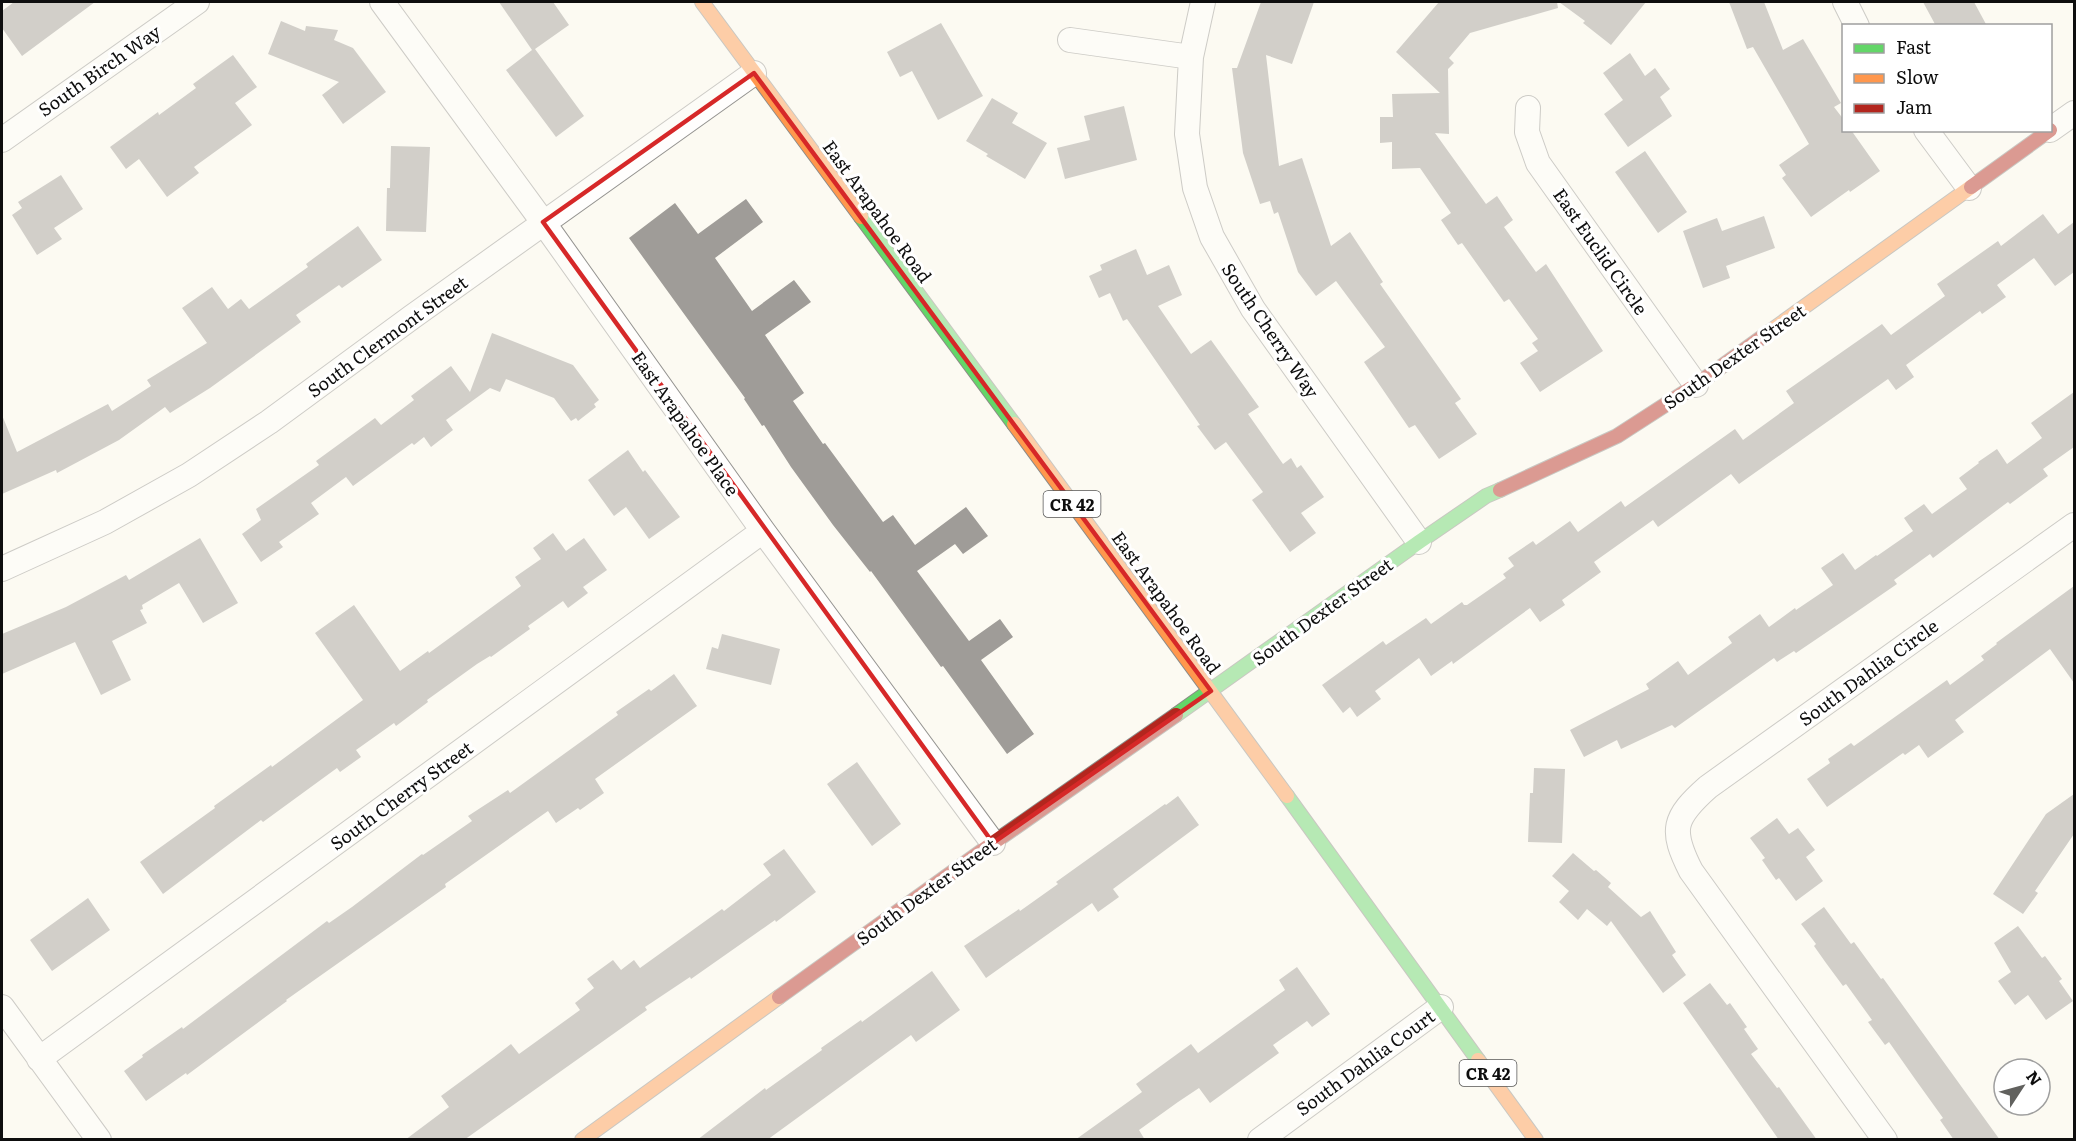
<svg xmlns="http://www.w3.org/2000/svg" width="2076" height="1141" font-family="Literata,serif">
<rect width="100%" height="100%" fill="#fcfaf2"/>
<path fill="#9f9c98" d="M14 2H95L22 56 2 28V11Z
M499 2H553L569 25 535 49 584 116 556 137 506 70 532 50Z
M1261 2H1314L1292 64 1266 55 1279 166 1302 158 1331 246 1350 232 1383 282 1380 284 1461 399 1455 403 1477 434 1439 459 1415 425 1409 428 1364 362 1385 347 1336 281 1316 296 1298 272 1278 212 1274 214 1270 201 1260 204 1243 153 1232 68H1237Z
M1439 2H1557L1558 8 1470 33 1449 58 1454 63 1448 69 1449 134 1435 133 1486 204 1497 196 1513 220 1504 227 1536 272 1546 264 1603 351 1540 392 1520 363 1538 351 1532 343 1538 339 1509 299 1504 302 1462 243 1458 245 1441 220 1451 213 1420 168 1392 169V142L1380 143V117H1393L1392 94 1440 93 1396 52Z
M1559 2H1646L1611 45 1583 23 1585 21Z
M1729 2H1764L1783 50 1803 39 1841 103 1834 107 1844 120V130H1851L1880 171 1850 192 1849 190 1811 217 1782 178 1786 175 1779 165 1809 144 1753 47 1747 49Z
M1923 2H1974L1987 26H1936Z
M281 21 305 31 306 26 338 30 334 40 353 48 386 92 343 124 322 95 339 82 268 54Z
M941 23 983 96 938 120 912 71 900 77 887 52Z
M1630 53 1645 76 1655 68 1670 89 1660 97 1672 116 1628 147 1604 114 1623 100 1603 73Z
M233 55 257 87 235 103 252 125 194 167 199 173 167 197 139 159 126 169 110 147 158 112 159 115 196 88 193 84Z
M992 98 1018 113 1012 123 1047 143 1025 179 986 156 988 154 966 141Z
M1124 106 1137 160 1065 179 1057 148 1090 140 1084 116Z
M391 146 430 147 426 232 386 231 387 188H390Z
M1645 151 1687 212 1658 233 1615 172Z
M61 175 83 209 54 228 62 239 37 255 12 215 22 208 18 202Z
M746 199 763 222 715 258 752 311 794 280 811 302 765 335 804 393 793 401 823 444 825 443 883 522 893 515 915 545 966 507 988 536 963 554 955 544 917 571 969 641 1000 619 1013 637 981 660 1034 734 1007 754 943 666 941 667 871 571 870 572 833 525 791 467 764 425 762 426 744 399 745 398 629 238 675 203 698 234Z
M2043 214 2058 234 2074 222V272L2055 286 2034 258 1997 285 2006 297 1982 314 1980 311 1906 365 1914 377 1896 390 1888 379 1739 484 1731 474 1658 527 1653 520 1594 562 1601 572 1562 600 1565 605 1540 622 1530 608 1453 664 1452 661 1431 676 1419 658 1375 691 1381 699 1357 717 1350 707 1343 713 1322 685 1383 641 1386 645 1426 618 1431 624 1462 602 1464 605H1467L1506 578 1503 574 1514 566 1508 558 1533 541 1536 545 1570 521 1578 532 1621 501 1625 507 1735 429 1743 440 1794 403 1786 391 1882 324 1891 335 1945 296 1937 284 1998 241 2001 246Z
M1764 216 1775 248 1726 266 1730 278 1703 288 1683 231 1717 218 1722 231Z
M358 226 382 260 342 288 339 285 296 315 301 322 210 388 170 413 165 407 119 440 57 473 56 470 2 494V415L17 452 108 404 112 411 151 386 147 380 207 343 182 308 212 287 228 309 241 299 249 309 308 267 306 264 314 258Z
M1136 249 1147 275 1169 265 1182 295 1158 306 1191 354 1211 340 1259 407 1248 414 1283 464 1291 458 1297 468 1301 465 1324 497 1301 513 1316 533 1290 552 1252 500 1263 492 1226 442 1215 450 1197 426 1200 425 1127 319 1123 321 1110 293 1099 298 1089 276 1102 270 1100 265Z
M492 333 573 365 599 400 594 404 596 407 578 421 576 418 571 421 554 398 506 379 500 392 490 388 446 420 453 430 431 447 424 437 414 445 412 443 353 486 346 477 311 503 319 514 279 542 283 547 261 562 242 534 261 520 256 509 319 465 316 461 375 418 381 425 414 400 411 396 451 366 470 392Z
M2074 392V447L2043 469 2048 476 2010 504 2008 502 1933 558 1930 554 1894 580 1897 584 1852 615 1796 653 1794 651 1777 662 1774 658 1675 728 1672 725 1621 749 1617 740 1584 757 1570 730 1649 689 1646 684 1678 661 1688 675 1732 643 1728 637 1760 614 1769 627 1795 608 1796 610 1833 585 1821 568 1843 553 1855 570 1876 555 1877 556 1913 531 1904 518 1924 504 1932 514 1967 489 1959 478 1979 463 1978 462 1997 449 2007 464 2042 438 2031 423Z
M628 450 643 472 645 470 680 517 649 539 626 507 614 516 588 480Z
M553 533 566 551 584 538 607 570 583 587 588 593 568 608 563 601 528 626 530 629 491 657 490 656 477 664 427 700 428 702 396 726 394 723 356 750 361 757 340 772 337 768 263 822 261 820 163 894 140 862 215 808 214 806 271 765 272 767 363 700 315 633 354 605 400 671 428 651 429 653 521 586 515 577 541 559 533 548Z
M200 538 238 603 203 623 179 583 142 605 143 609 140 610 147 623 112 641 131 680 101 695 75 642 2 674V634L66 607 126 575 129 580Z
M2074 586V683L2050 649 1955 720 1964 732 1928 758 1919 745 1905 755 1903 753 1827 807 1807 779 1830 763 1828 759 1851 743 1854 746 1947 680 1950 685 1984 660 1981 656 1997 644 1996 643Z
M722 634 780 649 771 685 706 669 712 647 718 649Z
M674 674 697 706 595 779 604 793 580 810 578 808 556 823 548 811 445 884 446 887 286 1000 287 1001 187 1075 186 1073 146 1101 124 1071 143 1057 142 1055 182 1027 183 1029 327 921 329 923 352 907 422 854 423 855 472 821 468 816 508 790 510 793 618 715 616 712 649 689 651 691Z
M857 762 901 824 872 846 827 784Z
M1534 768 1565 769 1562 843 1528 842 1530 793H1533Z
M2074 794V834L2035 891 2038 893 2023 914 1993 894 2046 814Z
M1178 796 1199 825 1113 889 1119 897 1098 912 1092 903 986 978 964 946 1019 909 1020 911 1058 884 1056 882 1165 804 1166 805Z
M1777 818 1789 834 1798 828 1815 850 1806 857 1823 881 1796 901 1779 878 1776 880 1762 860 1765 858 1750 838Z
M784 849 816 892 776 922 775 920 691 979 690 977 645 1007 647 1010 464 1140H405L449 1107 441 1096 494 1057 511 1044 519 1054 580 1010 575 1003 594 988 587 979 613 960 621 970 634 960 640 968 722 909 724 911 771 875 763 864Z
M1573 853 1594 871 1596 870 1611 883 1608 887 1641 917 1650 911 1676 952 1672 955 1686 975 1663 993 1611 921 1607 926 1587 909 1578 920 1559 902 1569 891 1552 876Z
M88 898 110 930 52 971 30 940Z
M1824 907 1851 944 1854 942 1881 979 1883 978 2000 1140H1954L1940 1120 1943 1118 1915 1079 1889 1042 1885 1045 1868 1022 1872 1020 1846 984 1843 986 1826 963 1814 946 1816 944 1801 924Z
M2018 926 2042 958 2045 956 2062 979 2059 981 2073 1001 2046 1020 2028 995 2015 1005 1998 981 2011 972 1994 943Z
M1297 967 1330 1014 1312 1027 1307 1021 1273 1045 1279 1053 1210 1103 1199 1088 1178 1102 1139 1130 1145 1140H1075L1142 1092 1136 1084 1191 1044 1198 1053 1285 990 1279 980Z
M932 971 960 1010 916 1042 911 1035 767 1140H697L765 1088 766 1090 822 1050 821 1048 861 1020 862 1022Z
M1710 983 1727 1005 1730 1003 1747 1027 1744 1029 1758 1049 1751 1054 1777 1088 1779 1087 1817 1140H1779L1683 1003Z"/>
<g fill="none" stroke-linecap="round" stroke-linejoin="round">
<g stroke="#959491" stroke-width="26">
<path id="street" d="M382 2 543 222 763 531 993 843
M1203 2 1191 57 1187 134 1195 188 1212 237 1253 309 1419 542
M1845 2 1857 26
M1070 40 1191 57
M1528 108 1527 132 1538 163 1696 385
M1926 130 1969 188
M2050 130 2074 113
M2 140 197 2
M2 569 105 522 189 475 269 422 412 317 754 73
M2 1007 99 1140
M39 1059 763 531
M1260 1140 1441 1007
M1885 1140 1691 871C1670 830 1673 818 1708 787L2074 525"/>
</g>
<g stroke="#8c8b87" stroke-width="16">
<path id="fast" d="M861 217 1014 424
M1176 715 1419 542 1486 496 1500 490
M1287 796 1478 1060"/>
</g>
<g stroke="#8c8b87" stroke-width="16">
<path id="slow" d="M702 2 861 217
M1772 330 1971 187
M1014 424 1287 796
M1478 1060 1536 1140
M582 1140 779 997"/>
</g>
<g stroke="#8c8b87" stroke-width="16">
<path id="jam" d="M1971 187 2050 130
M1500 490 1617 436 1696 385 1772 330
M779 997 993 843 1176 715"/>
</g>
<use href="#street" stroke="#fffefd" stroke-width="24"/>
<use href="#fast" stroke="#63d668" stroke-width="14"/>
<use href="#slow" stroke="#ff974d" stroke-width="14"/>
<use href="#jam" stroke="#b3261e" stroke-width="14"/>
</g>
<path d="M0 0H2076V1141H0ZM754 73 1211 691 993 843 543 222Z" fill="#fcfaf2" fill-opacity=".55" fill-rule="evenodd"/>
<path fill="none" stroke="#d62828" stroke-width="4.5" stroke-linejoin="round" d="M754 73 1211 691 993 843 543 222Z"/>
<g text-anchor="middle" dominant-baseline="central" stroke-width="6" stroke-linejoin="round" paint-order="stroke">
<g fill="#fff" stroke="#565656" stroke-width="1.5">
<rect x="1043.5" y="491" width="57" height="26" rx="4.5"/>
<rect x="1459.5" y="1060" width="57" height="26" rx="4.5"/>
</g>
<g font-size="16" font-weight="bold" fill="#0e0e0e">
<text x="1072" y="504">CR 42</text>
<text x="1488" y="1073">CR 42</text>
</g>
<g font-size="18" fill="#0e0e0e" stroke="#fff">
<text transform="translate(99 70) rotate(-35)">South Birch Way</text>
<text transform="translate(878 211) rotate(54)">East Arapahoe Road</text>
<text transform="translate(1601 251) rotate(55)">East Euclid Circle</text>
<text transform="translate(1271 330) rotate(56)">South Cherry Way</text>
<text transform="translate(387 336) rotate(-36)">South Clermont Street</text>
<text transform="translate(1734 356) rotate(-35)">South Dexter Street</text>
<text transform="translate(686 423) rotate(55)">East Arapahoe Place</text>
<text transform="translate(1167 602) rotate(54)">East Arapahoe Road</text>
<text transform="translate(1322 611) rotate(-36)">South Dexter Street</text>
<text transform="translate(1868 672) rotate(-36)">South Dahlia Circle</text>
<text transform="translate(401 795) rotate(-36)">South Cherry Street</text>
<text transform="translate(926 891) rotate(-36)">South Dexter Street</text>
<text transform="translate(1365 1062) rotate(-36)">South Dahlia Court</text>
</g>
</g>
<rect width="2076" height="1141" fill="none" stroke="#0e0e0e" stroke-width="6"/>
<rect x="1842" y="24" width="210" height="108" fill="#ffffff" stroke="#9f9f9f" stroke-width="1.5"/>
<rect x="1854" y="44" width="30" height="9" fill="#63d668" stroke="#9f9f9f" stroke-width="1.5"/>
<text x="1896" y="54" font-size="18" fill="#0e0e0e">Fast</text>
<rect x="1854" y="74" width="30" height="9" fill="#ff974d" stroke="#9f9f9f" stroke-width="1.5"/>
<text x="1896" y="84" font-size="18" fill="#0e0e0e">Slow</text>
<rect x="1854" y="104" width="30" height="9" fill="#b3261e" stroke="#9f9f9f" stroke-width="1.5"/>
<text x="1896" y="114" font-size="18" fill="#0e0e0e">Jam</text>
<g transform="translate(2022 1087) rotate(54)"><circle r="28" fill="#ffffff" stroke="#9f9f9f" stroke-width="1.5"/>
<path d="M0-4.5L10 22L0 15L-10 22Z" fill="#61615e"/>
<text y="-9" font-size="16" font-weight="bold" text-anchor="middle" fill="#0e0e0e">N</text>
</g>
</svg>
